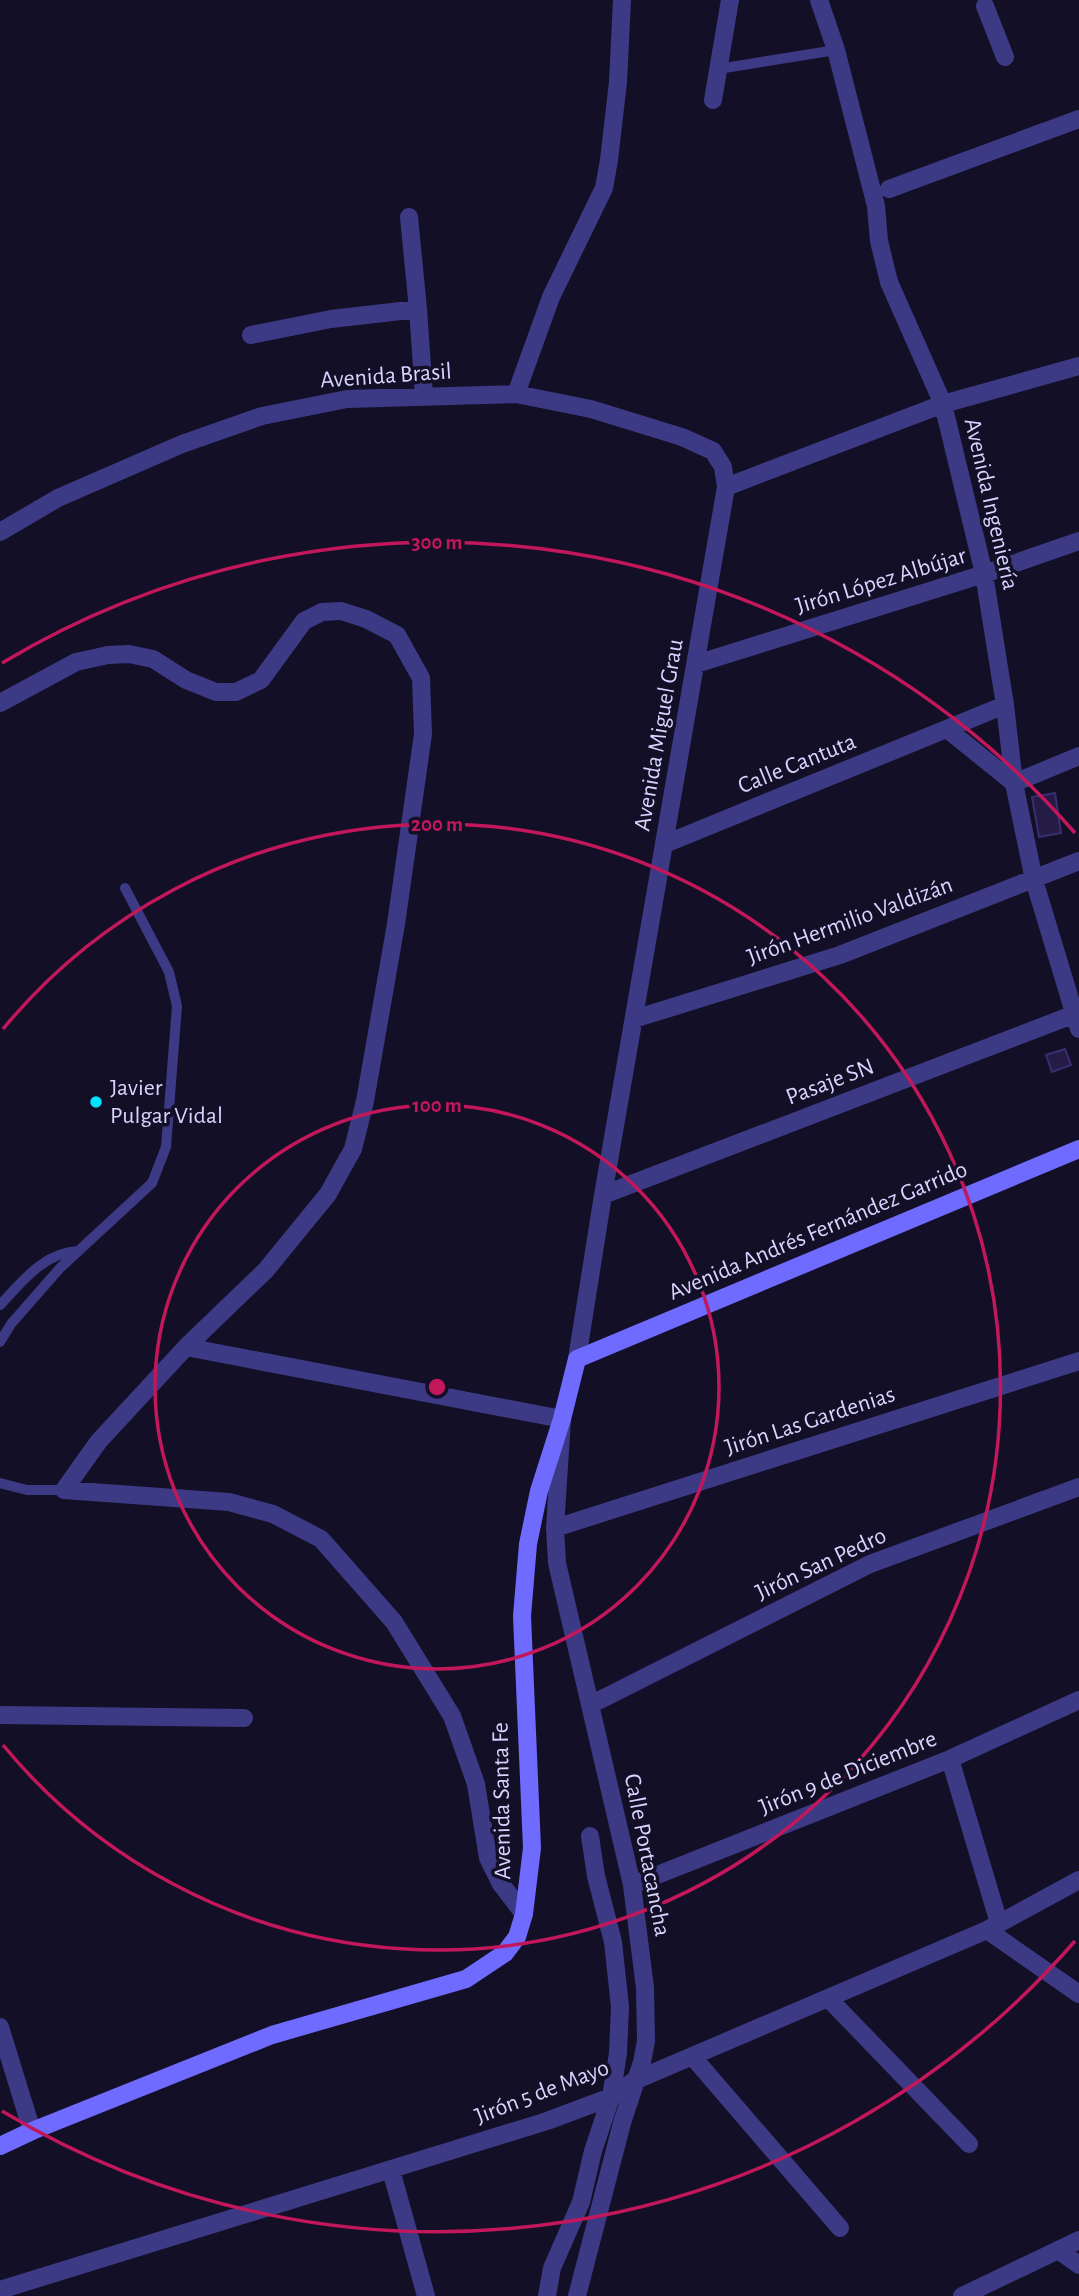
<svg xmlns="http://www.w3.org/2000/svg" width="1079" height="2296" font-family="'Alegreya Sans',sans-serif">
<rect width="100%" height="100%" fill="#130f26"/>
<path fill="#241b47" stroke="#3b2d73" stroke-width="2" d="M1055 793 1061 833 1039 837 1032 797Z
M1065 1049 1071 1065 1052 1072 1046 1055Z"/>
<g fill="none" stroke-linecap="round" stroke-linejoin="round">
<path stroke="#3d3a85" stroke-width="10" d="M718 69 836 50
M0 1305C23 1281 43 1253 78 1251
M0 1342 11 1324 60 1268 152 1183 166 1147 177 1006 169 972 125 888
M0 1483 27 1490H64"/>
<path stroke="#3d3a85" stroke-width="18" d="M819 0 836 50 876 206 879 241 889 282 943 404 984 574 1005 705 1014 783 1034 880 1079 1029
M985 6 1005 57
M713 100 730 0
M889 189 1079 119
M409 217 418 309 424 396
M251 335 331 319 418 309
M516 394 551 297 604 188 609 160 618 82 622 0
M726 487 943 404 1079 366
M0 532 58 498 182 444 262 416 347 399 516 394 591 409 682 437 713 451 723 467 726 487 603 1195 577 1359
M696 664 984 574 1079 541
M0 703 76 662 108 655 129 654 153 659 186 680 216 692H236L261 680 304 621 322 612 341 611 366 619 397 635 421 678 423 734 396 924 365 1101 353 1149 328 1194 266 1270 186 1347 99 1441 64 1490
M947 729 1014 783 1079 756
M665 844 1005 705
M634 1019 840 955 1079 861
M603 1195 1075 1014
M186 1347 562 1419 555 1528 557 1563 632 1885 645 1988 646 2041 642 2062 622 2123 577 2296
M64 1490 229 1502 273 1514 321 1539 394 1622 452 1716 476 1784 488 1858 501 1884 524 1914
M555 1528 1079 1361
M592 1704 870 1564 1079 1487
M0 1715 244 1718
M950 1759 999 1923
M632 1885 950 1759 1079 1700
M987 1930 1079 1994
M828 1998 969 2144
M0 2027 32 2131
M692 2056 840 2228
M391 2170 426 2296
M1058 2250 1079 2265
M0 2290 547 2121 611 2097 634 2081 987 1930 1079 1880
M547 2296 552 2268 581 2202 593 2151 611 2097 618 2053 620 2007 613 1942 596 1876 590 1836
M962 2296 1079 2240"/>
<path stroke="#6f6bff" stroke-width="18" d="M0 2146 32 2131 272 2035 466 1979 505 1953 517 1937 524 1914 532 1848 522 1616 528 1544 539 1491 562 1419 577 1359 1079 1149"/>
</g>
<g fill="none" stroke="#c2185b" stroke-width="3.5">
<circle cx="437" cy="1387" r="282"/>
<path d="M3 1029A563 563 0 1 1 3 1745"/>
<path d="M1075 1941A845 845 0 0 1 2 2111M2 663A845 845 0 0 1 1075 833"/>
</g>
<circle fill="#00e5ff" stroke="#130f26" stroke-width="2.5" cx="96" cy="1102" r="7"/>
<g text-anchor="middle" dominant-baseline="central" stroke-width="7" stroke-linejoin="round" paint-order="stroke">
<g font-size="24" fill="#d9d4ff" stroke="#130f26">
<text transform="translate(386 376) rotate(-4)">Avenida Brasil</text>
<text transform="translate(991 504) rotate(77)">Avenida Ingeniería</text>
<text transform="translate(881 581) rotate(-17)">Jirón López Albújar</text>
<text transform="translate(659 735) rotate(-80)">Avenida Miguel Grau</text>
<text transform="translate(797 764) rotate(-22)">Calle Cantuta</text>
<text transform="translate(850 921) rotate(-20)">Jirón Hermilio Valdizán</text>
<text transform="translate(830 1082) rotate(-21)">Pasaje SN</text>
<text transform="translate(818 1231) rotate(-23)">Avenida Andrés Fernández Garrido</text>
<text transform="translate(810 1421) rotate(-18)">Jirón Las Gardenias</text>
<text transform="translate(821 1564) rotate(-25)">Jirón San Pedro</text>
<text transform="translate(848 1773) rotate(-22)">Jirón 9 de Diciembre</text>
<text transform="translate(502 1801) rotate(-91)">Avenida Santa Fe</text>
<text transform="translate(647 1855) rotate(79)">Calle Portacancha</text>
<text transform="translate(542 2092) rotate(-21)">Jirón 5 de Mayo</text>
</g>
<g font-size="24" fill="#d9d4ff" stroke="#130f26" text-anchor="start">
<text x="110" y="1088">Javier<tspan x="110" dy="28">Pulgar Vidal</tspan></text>
</g>
</g>
<circle cx="437" cy="1387" r="10" fill="#c2185b" stroke="#130f26" stroke-width="3.5"/>
<g font-size="21" text-anchor="middle" font-weight="bold" fill="#c2185b" stroke="#130f26" stroke-width="7" stroke-linejoin="round" paint-order="stroke">
<text x="437" y="549">300 m</text>
<text x="437" y="831">200 m</text>
<text x="437" y="1112">100 m</text>
</g>
</svg>
